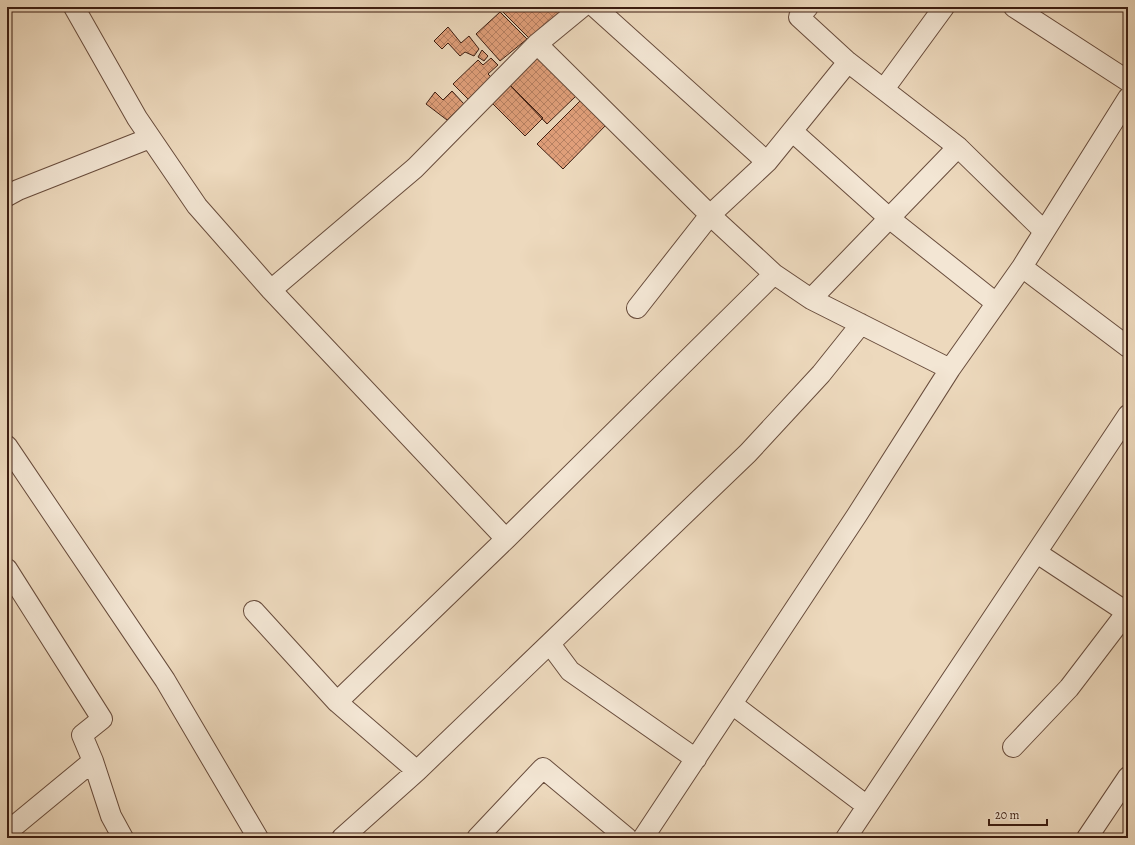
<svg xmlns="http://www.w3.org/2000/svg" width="1135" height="845" font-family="Alegreya,serif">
<defs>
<pattern id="building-cross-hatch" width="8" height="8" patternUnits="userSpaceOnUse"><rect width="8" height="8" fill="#e09f7a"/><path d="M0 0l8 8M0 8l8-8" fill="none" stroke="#b78163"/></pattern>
</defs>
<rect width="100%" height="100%" fill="#edd9bd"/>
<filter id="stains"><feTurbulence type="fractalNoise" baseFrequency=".005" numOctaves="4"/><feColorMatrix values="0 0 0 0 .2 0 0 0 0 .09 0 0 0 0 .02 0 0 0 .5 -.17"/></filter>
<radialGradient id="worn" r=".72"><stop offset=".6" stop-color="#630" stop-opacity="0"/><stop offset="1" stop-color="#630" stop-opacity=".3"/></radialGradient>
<path fill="url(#building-cross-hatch)" stroke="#3c1d11" d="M500 7H571L533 42 499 8Z
M500 12 527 39 500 61 476 34Z
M448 27 461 43 469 36 479 49 474 56 465 52 460 56 448 43 442 49 434 41Z
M482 50 488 56 484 61 478 57Z
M534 53 576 96 547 124 505 80Z
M491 58 498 65 488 74 491 77 468 99 453 84 478 60 483 65Z
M505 80 543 118 525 136 487 98Z
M452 91 464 104 447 120 426 104 435 92 443 100Z
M583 98 608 123 563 169 537 144Z"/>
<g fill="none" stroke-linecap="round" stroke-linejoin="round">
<g stroke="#684c3c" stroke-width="22">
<path id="minor" d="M74 7 137 118 197 206 271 290 506 539
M595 7 767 162
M808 7 799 17 848 62 958 147 1044 231
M1014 7 1128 81
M537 44 710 215 774 274 811 299 950 369
M884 89 944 7
M792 131 889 218 996 303
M7 196 18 190 150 138
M1022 267 1128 347
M271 290 415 168 537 44 582 7
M811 299 958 147
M637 308 710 215 767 162 848 62
M7 446 165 680 258 838
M1037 553 1128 613
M7 569 102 719 82 735 93 761 111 816 123 838
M254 611 337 702 417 771
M550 644 570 671 696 759
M337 702 506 539 774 274
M732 704 867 806
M1013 747 1069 688 1127 612
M7 832 93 761
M342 838 417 771 748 453 821 374 861 324
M477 838 543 768 627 838
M643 838 857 515 950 369 1022 267 1128 98
M846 838 1128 415
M1087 838 1128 777"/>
</g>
<use href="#minor" stroke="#f3e6d4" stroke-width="20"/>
</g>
<rect width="1135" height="845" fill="none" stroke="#edd9bd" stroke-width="24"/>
<rect x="8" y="8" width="1119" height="829" fill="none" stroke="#3c1d11" stroke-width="2"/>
<rect x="12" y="12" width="1111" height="821" fill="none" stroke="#3c1d11"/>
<path d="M989 819v6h58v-6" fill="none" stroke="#3c1d11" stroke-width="2"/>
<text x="995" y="819" font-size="12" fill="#3c1d11" stroke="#f3e6d4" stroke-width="3" paint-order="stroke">20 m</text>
<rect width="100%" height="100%" filter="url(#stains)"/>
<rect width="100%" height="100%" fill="url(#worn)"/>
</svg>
